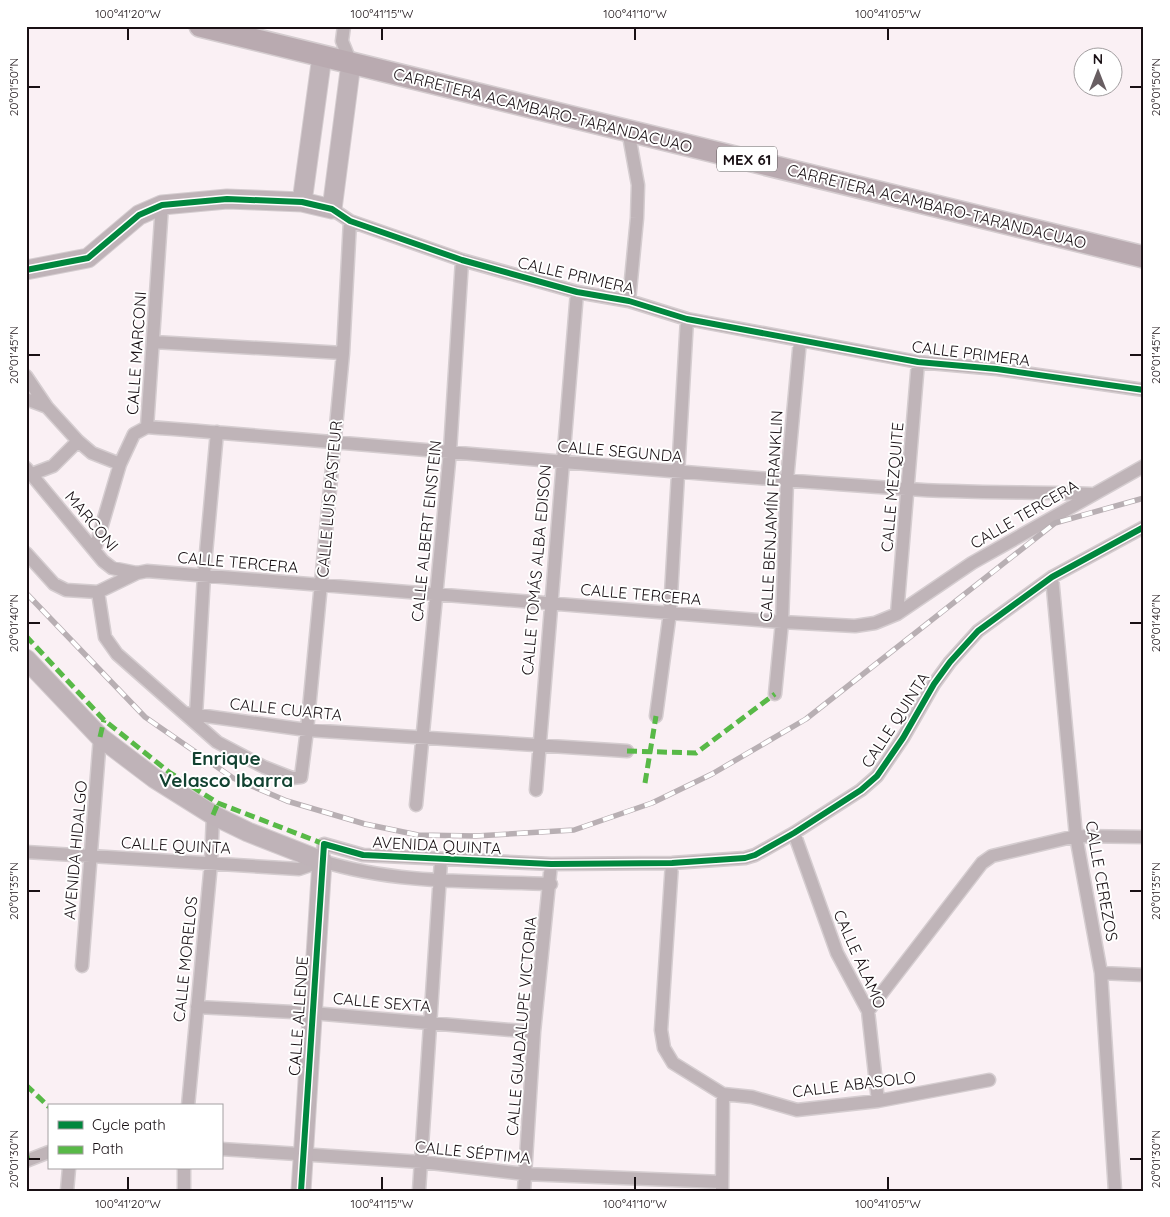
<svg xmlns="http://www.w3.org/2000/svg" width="1170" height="1217" font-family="Quicksand,sans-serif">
<rect width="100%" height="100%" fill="#faf0f4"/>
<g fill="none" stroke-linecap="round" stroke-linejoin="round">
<g stroke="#d5cdd0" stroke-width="15">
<path id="street" d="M344 26 342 41 351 63
M628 130 638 185 637 218 629 301
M332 209 350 221 462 260 577 292 629 301 687 319 918 362 997 369 1144 390
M154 342 343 353
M26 376 47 407
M26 399 47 407 78 441 92 453 120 464
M147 427C400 446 653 472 906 489 967 493 1030 492 1091 494
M147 427 162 205
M26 468 103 561 112 568 137 573
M32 474 53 466 78 441
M95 549 120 464 134 434 147 427
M26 553 54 584 66 590 98 592 105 637 117 654 217 742 264 767 292 778 301 777 307 730 343 353 350 221
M1052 577 1076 836 1101 973 1115 1191
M98 592 137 573 147 571 782 622 855 626 875 623 897 614 972 563 1144 466
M897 614 918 362
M775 694 782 622 787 480 800 340
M184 713 307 730 627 751
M196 715 204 575 217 432
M656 716 670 612 687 319
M536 790 577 292
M416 805 450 451 462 260
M794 833 837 953 868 1011 878 1101
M26 852 299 869 322 861
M322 861 324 844 363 855 551 864 672 863 745 858 755 855 794 833 861 790 877 776 903 738 934 684 950 662 978 631 1052 577 1144 527
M322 861C395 884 475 881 551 884
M672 863 661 1030 664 1048 673 1063 723 1094 752 1097 797 1110 878 1101 989 1080
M82 966 100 737
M1101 973 1144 975
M197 1007 312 1013 534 1032
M868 1011 982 863 992 856 1076 836 1144 837
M188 1106 211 863 213 815
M221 1149 422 1162 525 1174 722 1182
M26 1161 49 1152
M67 1191 69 1168
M184 1191V1168
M419 1191 441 860
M524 1191 534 1032 551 864
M722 1191 723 1094"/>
</g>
<g stroke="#d5cdd0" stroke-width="21">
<path id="secondary" d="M302 202 322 56
M26 270 88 258 139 215 162 205 227 199 254 200 302 202 332 209 351 63
M26 659 100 737 154 778 213 815 248 832 322 861 301 1191"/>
</g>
<g stroke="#d5cdd0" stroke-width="24">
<path id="primary" d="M200 26 1144 257"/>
</g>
<use href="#street" stroke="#bfb4b8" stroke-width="12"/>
<use href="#secondary" stroke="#bfb3b8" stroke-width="19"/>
<use href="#primary" stroke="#b9aab0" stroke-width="21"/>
<g stroke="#b8afb3" stroke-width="5.5">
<path id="rail" d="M26 593 145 717 233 778 287 801 365 824 418 835 476 836 574 830 652 803 712 774 806 719 1055 523 1144 498"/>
</g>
<use href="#rail" stroke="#fff" stroke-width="4" stroke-dasharray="11" stroke-linecap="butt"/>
<path stroke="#58b947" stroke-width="5" stroke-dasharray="10 5" stroke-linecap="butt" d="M26 636 104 720 169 772 218 803 324 844
M100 737 104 720
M627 751 696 753 775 694
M645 783 656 716
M213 815 218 803
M26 1085 49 1107
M26 1153 28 1160"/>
<g stroke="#fff" stroke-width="9">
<path id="cycleway" d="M26 270 88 258 139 215 162 205 227 199 302 202 332 209 350 221 462 260 577 292 629 301 687 319 918 362 997 369 1144 390
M301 1191 324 844 363 855 551 864 672 863 745 858 755 855 794 833 861 790 877 776 903 738 934 684 950 662 978 631 1052 577 1144 527"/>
</g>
<use href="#cycleway" stroke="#00873e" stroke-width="6"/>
</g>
<path fill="none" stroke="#191014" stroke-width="2" d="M128 28V40M382 28V40M635 28V40M888 28V40M28 87H40M1130 87H1142M28 355H40M1130 355H1142M28 623H40M1130 623H1142M28 891H40M1130 891H1142M28 1159H40M1130 1159H1142M128 1177V1190M382 1177V1190M635 1177V1190M888 1177V1190"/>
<g text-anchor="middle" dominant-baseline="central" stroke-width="4" stroke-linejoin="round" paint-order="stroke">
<rect fill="#fff" stroke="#5e585a" stroke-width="1" x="717" y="146.5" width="60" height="25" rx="4"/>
<g font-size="15" font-weight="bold" fill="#191014">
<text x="747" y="159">MEX 61</text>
</g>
<g font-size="16" fill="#191014" stroke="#fff">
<text transform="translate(543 110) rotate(14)">CARRETERA ACAMBARO-TARANDACUAO</text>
<text transform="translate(937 206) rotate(14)">CARRETERA ACAMBARO-TARANDACUAO</text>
<text transform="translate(576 275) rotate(13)">CALLE PRIMERA</text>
<text transform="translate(136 353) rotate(-86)">CALLE MARCONI</text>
<text transform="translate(971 353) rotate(7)">CALLE PRIMERA</text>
<text transform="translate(620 451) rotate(5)">CALLE SEGUNDA</text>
<text transform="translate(892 487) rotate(-85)">CALLE MEZQUITE</text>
<text transform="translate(329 499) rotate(-85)">CALLE LUIS PASTEUR</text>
<text transform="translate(1024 514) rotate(-30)">CALLE TERCERA</text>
<text transform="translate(771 516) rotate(-87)">CALLE BENJAMÍN FRANKLIN</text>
<text transform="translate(92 521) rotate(50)">MARCONI</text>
<text transform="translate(426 531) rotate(-84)">CALLE ALBERT EINSTEIN</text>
<text transform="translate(238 562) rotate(5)">CALLE TERCERA</text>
<text transform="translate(536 570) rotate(-85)">CALLE TOMÁS ALBA EDISON</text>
<text transform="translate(641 594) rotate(5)">CALLE TERCERA</text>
<text transform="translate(286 709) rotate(6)">CALLE CUARTA</text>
<text transform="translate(895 720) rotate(-57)">CALLE QUINTA</text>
<text transform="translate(176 845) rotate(3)">CALLE QUINTA</text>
<text transform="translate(437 845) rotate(3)">AVENIDA QUINTA</text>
<text transform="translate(75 850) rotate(-85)">AVENIDA HIDALGO</text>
<text transform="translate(1102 881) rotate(80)">CALLE CEREZOS</text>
<text transform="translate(185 959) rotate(-84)">CALLE MORELOS</text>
<text transform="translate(860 959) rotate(66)">CALLE ÁLAMO</text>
<text transform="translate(382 1002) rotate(5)">CALLE SEXTA</text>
<text transform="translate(298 1016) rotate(-86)">CALLE ALLENDE</text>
<text transform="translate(521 1026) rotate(-85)">CALLE GUADALUPE VICTORIA</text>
<text transform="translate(854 1084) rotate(-7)">CALLE ABASOLO</text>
<text transform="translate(473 1152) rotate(6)">CALLE SÉPTIMA</text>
</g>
<g font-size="19" font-weight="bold" fill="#124231" stroke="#fff">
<text x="226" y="758">Enrique<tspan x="226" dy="22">Velasco Ibarra</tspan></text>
</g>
</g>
<rect width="1170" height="1217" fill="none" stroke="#ffffff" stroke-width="55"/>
<rect x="48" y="1104" width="175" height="65" fill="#ffffff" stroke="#a39fa1"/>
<rect x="58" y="1121" width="25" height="8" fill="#00873e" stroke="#a39fa1"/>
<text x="92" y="1130" font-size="15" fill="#191014">Cycle path</text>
<rect x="58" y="1146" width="25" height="8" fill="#58b947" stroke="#a39fa1"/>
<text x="92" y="1154" font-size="15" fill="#191014">Path</text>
<g transform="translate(1098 72)"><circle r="24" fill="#ffffff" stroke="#a39fa1"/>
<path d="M0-4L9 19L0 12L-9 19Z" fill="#685e62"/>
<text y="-8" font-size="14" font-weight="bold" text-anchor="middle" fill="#191014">N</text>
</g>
<rect x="28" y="28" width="1114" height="1162" fill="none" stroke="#191014" stroke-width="2"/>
<g font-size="12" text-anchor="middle" fill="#191014">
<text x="128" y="18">100°41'20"W</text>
<text x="382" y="18">100°41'15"W</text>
<text x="635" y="18">100°41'10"W</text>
<text x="888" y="18">100°41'05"W</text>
<text transform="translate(14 87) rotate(-90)" y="4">20°01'50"N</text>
<text transform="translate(1156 87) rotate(-90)" y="4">20°01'50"N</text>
<text transform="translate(14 355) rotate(-90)" y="4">20°01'45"N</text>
<text transform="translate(1156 355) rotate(-90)" y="4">20°01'45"N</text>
<text transform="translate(14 623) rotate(-90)" y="4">20°01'40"N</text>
<text transform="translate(1156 623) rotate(-90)" y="4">20°01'40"N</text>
<text transform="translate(14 891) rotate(-90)" y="4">20°01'35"N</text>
<text transform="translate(1156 891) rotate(-90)" y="4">20°01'35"N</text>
<text transform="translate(14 1159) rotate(-90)" y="4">20°01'30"N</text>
<text transform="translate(1156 1159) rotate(-90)" y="4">20°01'30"N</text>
<text x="128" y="1208">100°41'20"W</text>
<text x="382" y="1208">100°41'15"W</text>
<text x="635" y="1208">100°41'10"W</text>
<text x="888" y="1208">100°41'05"W</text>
</g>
</svg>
